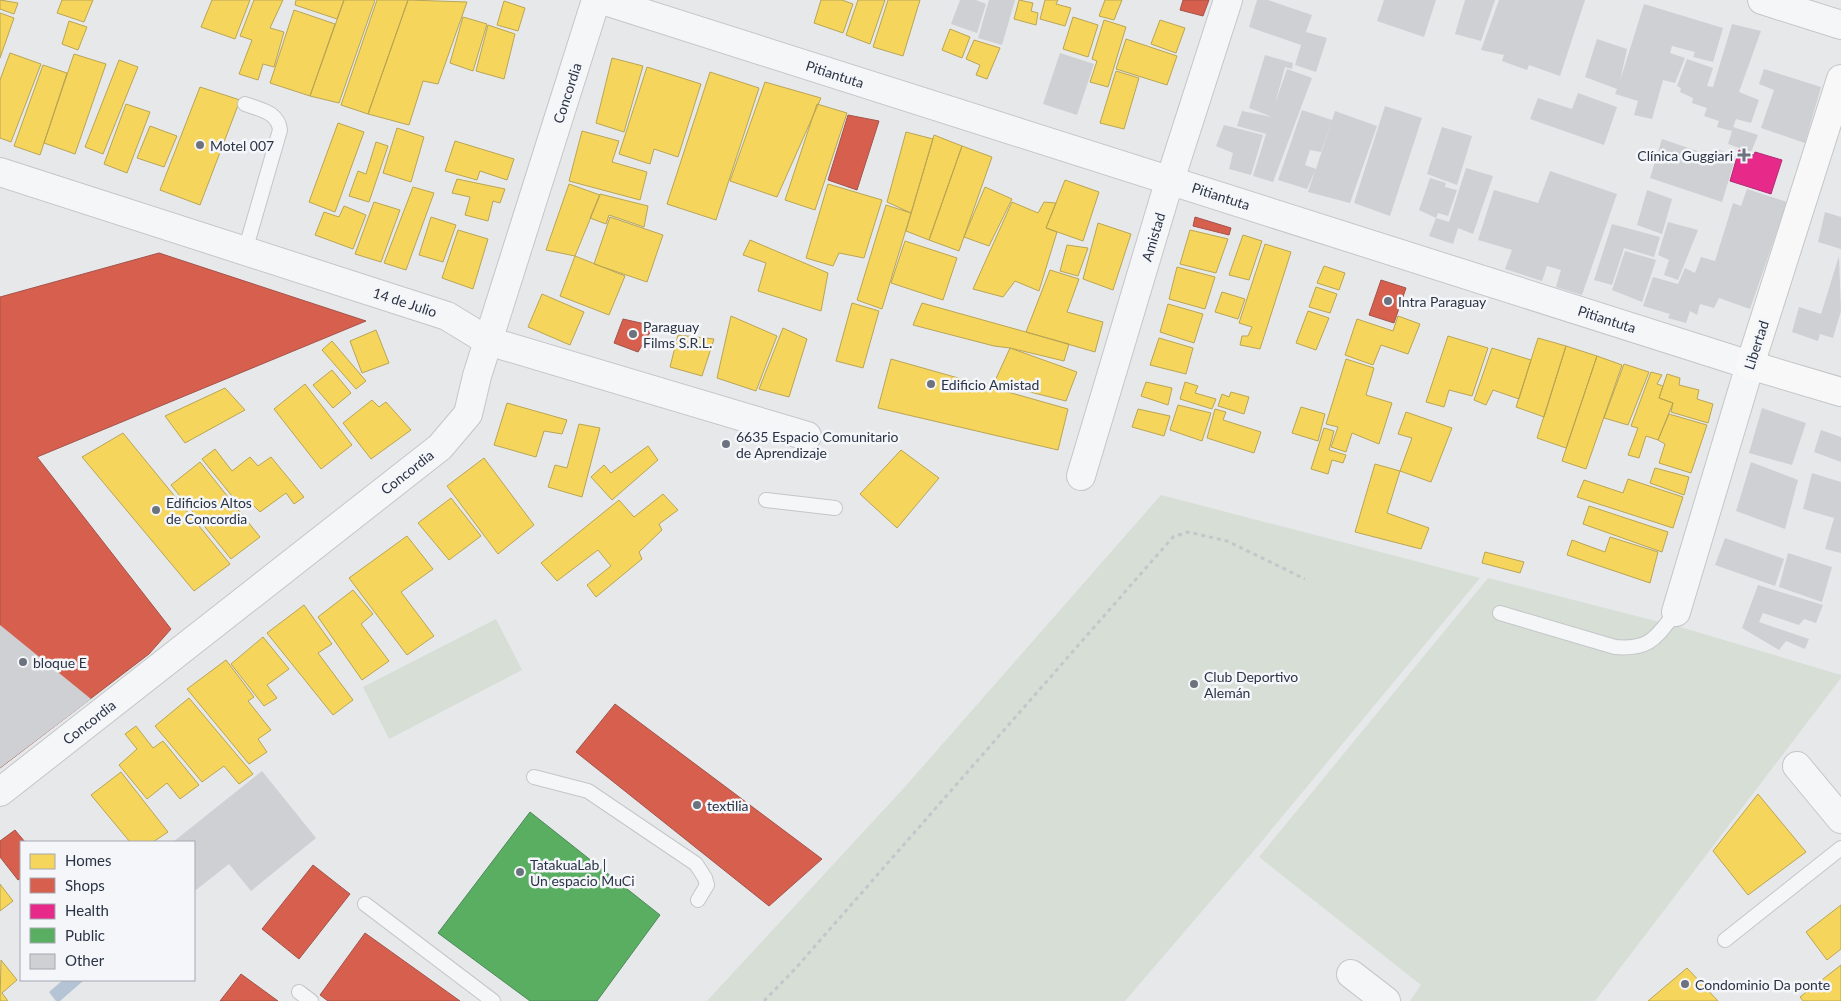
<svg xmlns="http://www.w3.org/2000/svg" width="1841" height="1001" font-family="Lato,sans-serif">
<rect width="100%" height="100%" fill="#e6e8ea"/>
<path fill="#d6ded6" d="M1161 495 1480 578 1252 853 1125 1001H707L903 789Z
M1488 578 1687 629 1841 675V678L1595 1001H1410L1421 985 1259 857Z
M496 619 522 670 389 739 363 687Z"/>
<path fill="#b4c4d5" d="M63 980 83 981 60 1001H56L49 992Z"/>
<path fill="#f6d55c" stroke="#b9a555" d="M0 0 18 3 14 14 0 9Z
M62 0H93L84 22 57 13Z
M212 0H250L235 39 201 27Z
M254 0H283L270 28 284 32 274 67 263 64 258 80 239 74 252 40 240 36Z
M296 0H344L337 19 295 5Z
M344 0H375L339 103 310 96Z
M377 0H408L368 114 341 105Z
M408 0 467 2 438 84 423 81 409 125 368 114Z
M821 0H842L853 4 843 33 814 23Z
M858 0H885L870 44 846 35Z
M888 0H920L903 56 873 47Z
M1019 0 1033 3 1031 11 1038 13 1036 25 1014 19Z
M1045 0H1058L1056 4 1071 8 1065 26 1040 19Z
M1105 0H1122L1114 20 1099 16Z
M504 1 525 8 518 31 497 25Z
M294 10 335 24 310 96 270 83Z
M0 13 14 18 0 58Z
M463 17 487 24 473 71 450 63Z
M1073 17 1098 25 1088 57 1063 49Z
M1104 20 1126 27 1108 87 1090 82 1097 61 1092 59Z
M1160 20 1185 28 1176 53 1151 44Z
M69 21 87 27 78 50 62 44Z
M488 25 515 34 504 79 476 71Z
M950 29 970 37 962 58 942 50Z
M1126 39 1177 56 1167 85 1116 69Z
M974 40 1000 48 987 79 976 75 980 65 966 59Z
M10 53 41 64 11 142 0 138V80Z
M74 54 106 64 75 154 44 143Z
M612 58 643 66 624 132 596 123Z
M119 60 138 67 103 154 85 147Z
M43 65 67 73 40 155 14 146Z
M647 67 701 84 678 157 654 149 650 164 619 154Z
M1116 71 1139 78 1124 129 1100 123Z
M710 72 759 88 716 220 667 204Z
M765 82 821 98 777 197 730 181Z
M200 87 240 100 200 205 160 190Z
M126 104 150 112 127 173 104 164Z
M817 104 847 113 815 210 785 200Z
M338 123 364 132 335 212 309 202Z
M150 126 177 136 164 167 137 158Z
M397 128 424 137 411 182 383 173Z
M582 131 619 141 612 162 647 172 640 200 569 181Z
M906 132 933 139 911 213 887 202Z
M934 135 962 146 929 240 906 231Z
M455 141 514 159 507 180 480 171 477 180 445 171Z
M376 142 388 146 369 202 349 196 358 171 366 174Z
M962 146 992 157 959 251 929 240Z
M457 179 505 189 500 203 493 201 488 221 465 215 470 197 452 193Z
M1065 180 1099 192 1083 241 1046 228Z
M569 184 600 195 575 256 546 250Z
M828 184 882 200 864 258 839 253 833 266 806 258Z
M413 187 434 193 406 270 384 263Z
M985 187 1012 199 989 246 964 237Z
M600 194 648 206 644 227 609 215 606 224 590 218Z
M374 202 400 210 381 262 355 254Z
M1012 202 1038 213 1044 202 1056 203 1046 228 1057 232 1039 291 1015 281 1003 297 973 289Z
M886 205 911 213 882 309 857 300Z
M344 206 366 215 353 249 315 235 324 212 339 217Z
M431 217 456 225 443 262 419 255Z
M610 217 663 235 647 282 594 264Z
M1098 223 1131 234 1113 290 1083 279Z
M458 230 488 239 473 289 442 278Z
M1190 230 1228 239 1216 273 1180 264Z
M1243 235 1262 241 1249 280 1229 275Z
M750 240 828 273 821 311 758 291 766 263 743 255Z
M905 241 957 258 943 300 891 283Z
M1265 244 1291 252 1260 349 1240 345 1242 336H1248L1252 327 1239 323Z
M1067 245 1088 248 1078 276 1060 271Z
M575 256 625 276 609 315 560 296Z
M1324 266 1345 273 1339 290 1317 283Z
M1177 267 1215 277 1205 309 1169 299Z
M1050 270 1079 279 1067 312 1103 322 1095 352 1026 332Z
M1316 287 1337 294 1330 313 1309 307Z
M1222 292 1245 299 1238 319 1215 312Z
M542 294 584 312 570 345 528 327Z
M852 303 879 311 863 368 836 361Z
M922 303 1069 344 1064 361 1010 348 994 346 913 325Z
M1168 304 1203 314 1194 343 1160 332Z
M1308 311 1329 318 1316 350 1296 343Z
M731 316 777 336 756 391 717 378Z
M1398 316 1420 324 1408 354 1381 345 1373 365 1345 355 1357 319 1393 331Z
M783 328 807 339 789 397 759 389Z
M376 330 389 363 362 373 350 341Z
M678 335 714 339 702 376 670 367Z
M1448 336 1488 348 1472 396 1449 390 1444 407 1426 402Z
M1159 338 1193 348 1186 374 1150 365Z
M1538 338 1566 346 1544 417 1516 407Z
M332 341 366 381 356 389 322 350Z
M1566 346 1597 356 1566 448 1537 438Z
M1010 348 1077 372 1066 401 994 383Z
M1492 348 1531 360 1519 399 1493 390 1486 405 1474 400Z
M1597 356 1622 365 1586 469 1562 461Z
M891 359 1068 409 1058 450 878 408Z
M1346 359 1374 368 1366 395 1392 403 1379 444 1352 433 1346 452 1331 447 1338 427 1326 424Z
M1624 364 1649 372 1628 425 1604 418Z
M332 370 351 393 333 408 313 385Z
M1651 372 1662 375 1657 384 1663 386 1659 398 1673 403 1658 440 1646 436 1639 458 1628 455 1638 428 1631 426Z
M1667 374 1680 378 1679 385 1699 390 1697 399 1713 404 1708 423 1671 412 1673 403 1659 398Z
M1146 382 1172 388 1168 405 1141 396Z
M1185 382 1198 386 1195 393 1216 399 1212 409 1180 399Z
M305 384 352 445 321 469 274 409Z
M225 388 245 410 185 443 165 416Z
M1231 392 1249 397 1244 414 1218 406 1222 394 1229 397Z
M372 400 379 407 386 402 411 430 371 459 343 423Z
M507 403 567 420 562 434 544 431 536 457 494 445Z
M1178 405 1211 413 1202 441 1170 430Z
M1301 407 1325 414 1318 441 1292 433Z
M1138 409 1170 416 1164 436 1132 427Z
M1215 409 1226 412 1223 420 1261 432 1254 453 1207 438Z
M1406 412 1452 428 1431 482 1400 471 1412 438 1398 434Z
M1669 414 1707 425 1691 473 1659 463 1665 444 1658 440Z
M579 424 600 428 582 497 548 487 555 465 567 468Z
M1324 428 1334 431 1329 450 1346 455 1343 463 1332 460 1328 474 1311 469Z
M123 433 230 564 194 591 82 457Z
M648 446 658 460 612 500 591 477 604 465 611 473Z
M215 449 232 471 250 457 258 466 271 457 304 497 294 504 286 493 260 512 249 501 240 506 202 459Z
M901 450 939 478 897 528 860 494Z
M484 458 534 525 498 554 447 486Z
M200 462 260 537 231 559 171 485Z
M1375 464 1400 471 1387 513 1429 528 1421 549 1355 532Z
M1655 468 1689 477 1684 495 1650 483Z
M1628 479 1683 497 1673 528 1577 497 1584 480 1623 493Z
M663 494 678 510 659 524 662 530 639 552 642 559 596 597 587 585 611 566 598 550 557 581 541 563 619 500 634 517Z
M451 498 481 536 449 560 418 523Z
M1589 506 1668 532 1662 552 1583 524Z
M407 536 433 569 401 592 434 636 407 655 349 578Z
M1610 537 1658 552 1650 583 1567 555 1572 540 1605 552Z
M1485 552 1524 562 1520 573 1482 563Z
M353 590 373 614 361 624 389 661 362 680 318 617Z
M304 605 332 644 318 653 353 700 333 715 267 633Z
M263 637 289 669 267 685 277 698 264 706 231 664Z
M226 660 254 697 248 701 271 730 258 739 267 752 249 764 187 689Z
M189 698 253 774 239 784 224 766 202 782 155 726Z
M136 726 153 748 163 741 199 785 180 799 167 783 147 799 119 765 137 749 125 734Z
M121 772 168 832 153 842H130L91 795Z
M1758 794 1806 852 1748 895 1713 851Z
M0 884 13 901 0 911Z
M1841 905V949L1827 960 1806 932Z
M1 960 17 980 2 993 8 1001H0Z
M1841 965V1001H1803L1800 997Z
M1687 968 1718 1001H1648Z"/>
<path fill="#d6604d" stroke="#a3534b" d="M1183 0H1209L1203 16 1180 10Z
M848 115 879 121 857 190 828 180Z
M1195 217 1231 228 1229 235 1193 226Z
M159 253 366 321 37 457 171 629 149 654 0 768V297Z
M1381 280 1406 288 1394 323 1369 315Z
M623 319 654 326 638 352 614 343Z
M615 704 822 859 769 906 576 752Z
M15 830 25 842H21V878L18 880 0 857V841Z
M313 865 350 894 299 959 262 929Z
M365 933 460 1001H328L320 995Z
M241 974 278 1001H220Z"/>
<path fill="#e7298a" stroke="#af2c75" d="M1739 150 1754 155 1755 152 1782 160 1771 194 1730 181Z"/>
<path fill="#5aae61" stroke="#4c8959" d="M530 812 660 915 597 1001H530L438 933Z"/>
<path fill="#ced0d3" d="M960 0H976L986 4 977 33 951 24Z
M989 0H1015L1002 45 978 38Z
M1257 0H1268L1312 15 1306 32 1327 38 1316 72 1295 65 1301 45 1249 27Z
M1384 0H1436L1424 37 1377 21Z
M1465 0H1495L1481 41 1455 34Z
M1499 0H1585L1560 76 1529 65 1527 70 1502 61 1504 55 1481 50Z
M1644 4 1723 28 1713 62 1693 57 1695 52 1672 46 1670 53 1685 58 1675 83 1663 80 1652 119 1634 115 1638 101 1615 94 1617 89 1585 77 1597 39 1627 49 1620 81Z
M1732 24 1761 31 1739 92 1759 100 1751 123 1736 119 1733 127 1758 135 1751 152 1728 144 1732 131 1717 127 1719 121 1704 116 1707 108 1692 103 1693 98 1680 92 1681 88 1677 86 1687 59 1713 68 1707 86 1713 87Z
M1060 53 1094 64 1077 115 1043 104Z
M1265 55 1293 63 1292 69 1285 67 1275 104 1287 69 1312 78 1273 182 1253 176 1266 134 1237 126 1242 111 1272 117 1249 108Z
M1764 69 1821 87 1805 143 1761 128 1774 90 1759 84Z
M1578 93 1617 107 1604 145 1530 119 1538 98 1572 109Z
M1385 106 1422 118 1390 216 1354 203Z
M1302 110 1332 120 1321 152 1310 150 1305 165 1316 169 1335 111 1377 126 1350 203 1308 192 1315 171 1307 189 1278 180Z
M1224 125 1263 135 1251 175 1229 169 1233 153 1216 146Z
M1442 127 1472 136 1457 185 1427 174Z
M1662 139 1715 157 1717 149 1736 156 1722 202 1650 178Z
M1466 168 1493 176 1473 234 1458 228 1453 244 1429 236 1436 218 1449 222Z
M1550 171 1617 194 1582 295 1556 287 1561 270 1547 266 1542 281 1505 269 1512 250 1478 240 1494 190 1538 203Z
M1430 178 1446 183 1445 187 1457 190 1448 216 1438 213 1436 218 1419 210Z
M1747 189 1787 202 1750 309 1719 298 1714 308 1700 304 1697 315 1690 311 1686 323 1668 318 1670 314 1643 306 1653 277 1678 284 1685 268 1695 273 1701 257 1715 261 1733 203 1741 206Z
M1647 190 1672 199 1662 234 1637 225Z
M1825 212 1841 217V249L1818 242Z
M1668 222 1698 230 1678 280 1664 275 1669 260 1658 255Z
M1612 224 1660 237 1654 257 1624 248 1612 285 1594 280Z
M1625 251 1656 260 1642 302 1612 290Z
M1839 256 1841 311 1833 338 1820 334 1818 341 1792 332 1799 307 1821 314Z
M1762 408 1806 423 1792 465 1749 453Z
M1821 430 1841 437V462L1814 452Z
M1751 462 1798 480 1785 529 1736 511Z
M1812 473 1841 482V553L1825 549 1834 518 1803 509Z
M1725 538 1784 559 1775 586 1715 565Z
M1788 553 1832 567 1822 602 1779 587Z
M1758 585 1823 605 1816 623 1804 619 1799 625 1763 613 1759 622 1809 639 1805 649 1786 641 1779 650 1742 628Z
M0 625 91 699 0 768Z
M262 771 316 838 251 891 229 864 196 890 194 886V842H173Z"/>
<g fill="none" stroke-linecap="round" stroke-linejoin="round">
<g stroke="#c4c6c8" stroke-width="16">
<path id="lane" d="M245 251 280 130C278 112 261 110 245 104
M766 500 835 508
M1500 613 1615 647C1651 650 1656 637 1676 612
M534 777 588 791 696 864 705 878 707 885 698 900
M365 904 493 1001
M1725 940 1841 848
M299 992 311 1001"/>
</g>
<g stroke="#c4c6c8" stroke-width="30">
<path id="street" d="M602 0 1750 365 1676 612
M1762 0 1841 25
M0 172 447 316 488 341 807 436
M1081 476 1164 199 1228 0
M1797 766 1841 819
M0 792 440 447 468 414 477 376 596 0
M1351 974 1386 1001"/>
</g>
<g stroke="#c4c6c8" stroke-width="30">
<path id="secondary" d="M1841 79 1750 365 1841 392"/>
</g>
<path stroke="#c5c6ca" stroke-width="3" stroke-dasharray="4 4" stroke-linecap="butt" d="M764 1001 795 969 1173 537 1188 532 1227 541 1305 579"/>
<use href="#lane" stroke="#f5f6f7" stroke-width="14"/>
<use href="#street" stroke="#f5f6f7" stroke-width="28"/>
<use href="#secondary" stroke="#f8f8f8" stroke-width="28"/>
</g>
<g fill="#6c737f" stroke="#f4f6f9" stroke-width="2">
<circle cx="200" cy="145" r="5"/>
<path d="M1741.5 147.5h5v5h5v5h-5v5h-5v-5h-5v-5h5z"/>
<circle cx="1388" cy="301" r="5"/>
<circle cx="633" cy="334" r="5"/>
<circle cx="931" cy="384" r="5"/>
<circle cx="726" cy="444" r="5"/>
<circle cx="156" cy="510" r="5"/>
<circle cx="23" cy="662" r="5"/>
<circle cx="1194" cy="684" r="5"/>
<circle cx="697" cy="805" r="5"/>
<circle cx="520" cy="872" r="5"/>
<circle cx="1685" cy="984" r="5"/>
</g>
<g text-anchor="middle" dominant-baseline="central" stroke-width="5" stroke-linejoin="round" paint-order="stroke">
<g font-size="14" fill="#2b3445" stroke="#f4f6f9">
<text transform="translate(835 74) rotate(18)">Pitiantuta</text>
<text transform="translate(567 93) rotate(-72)">Concordia</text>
<text transform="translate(1221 196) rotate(18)">Pitiantuta</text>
<text transform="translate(1153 237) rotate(-73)">Amistad</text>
<text transform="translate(405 302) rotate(18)">14 de Julio</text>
<text transform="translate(1607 319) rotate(18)">Pitiantuta</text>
<text transform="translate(1756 345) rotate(-72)">Libertad</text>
<text transform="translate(407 472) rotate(-38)">Concordia</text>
<text transform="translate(89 722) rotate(-38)">Concordia</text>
</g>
<g font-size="14" fill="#2b3445" stroke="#f4f6f9" text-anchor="start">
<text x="210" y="145">Motel 007</text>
<text x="1733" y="155" text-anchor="end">Clínica Guggiari</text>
<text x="1398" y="301">Intra Paraguay</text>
<text x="643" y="326">Paraguay<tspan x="643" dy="16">Films S.R.L.</tspan></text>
<text x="941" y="384">Edificio Amistad</text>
<text x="736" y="436">6635 Espacio Comunitario<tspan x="736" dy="16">de Aprendizaje</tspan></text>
<text x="166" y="502">Edificios Altos<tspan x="166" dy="16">de Concordia</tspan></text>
<text x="33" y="662">bloque E</text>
<text x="1204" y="676">Club Deportivo<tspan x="1204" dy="16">Alemán</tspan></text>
<text x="707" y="805">textilia</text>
<text x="530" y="864">TatakuaLab |<tspan x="530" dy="16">Un espacio MuCi</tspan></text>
<text x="1695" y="984">Condominio Da ponte</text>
</g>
</g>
<rect x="20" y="841" width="175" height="140" fill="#f4f6f9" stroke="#a4a8b1"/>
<rect x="30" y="854" width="25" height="15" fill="#f6d55c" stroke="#a4a8b1"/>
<text x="65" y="866" font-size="15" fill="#2b3445">Homes</text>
<rect x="30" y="878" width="25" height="15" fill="#d6604d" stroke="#a4a8b1"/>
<text x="65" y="891" font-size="15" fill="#2b3445">Shops</text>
<rect x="30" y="904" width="25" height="15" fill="#e7298a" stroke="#a4a8b1"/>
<text x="65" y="916" font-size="15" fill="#2b3445">Health</text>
<rect x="30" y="928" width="25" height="15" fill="#5aae61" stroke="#a4a8b1"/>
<text x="65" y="941" font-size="15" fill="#2b3445">Public</text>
<rect x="30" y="954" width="25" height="15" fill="#ced0d3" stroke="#a4a8b1"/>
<text x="65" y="966" font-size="15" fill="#2b3445">Other</text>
</svg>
